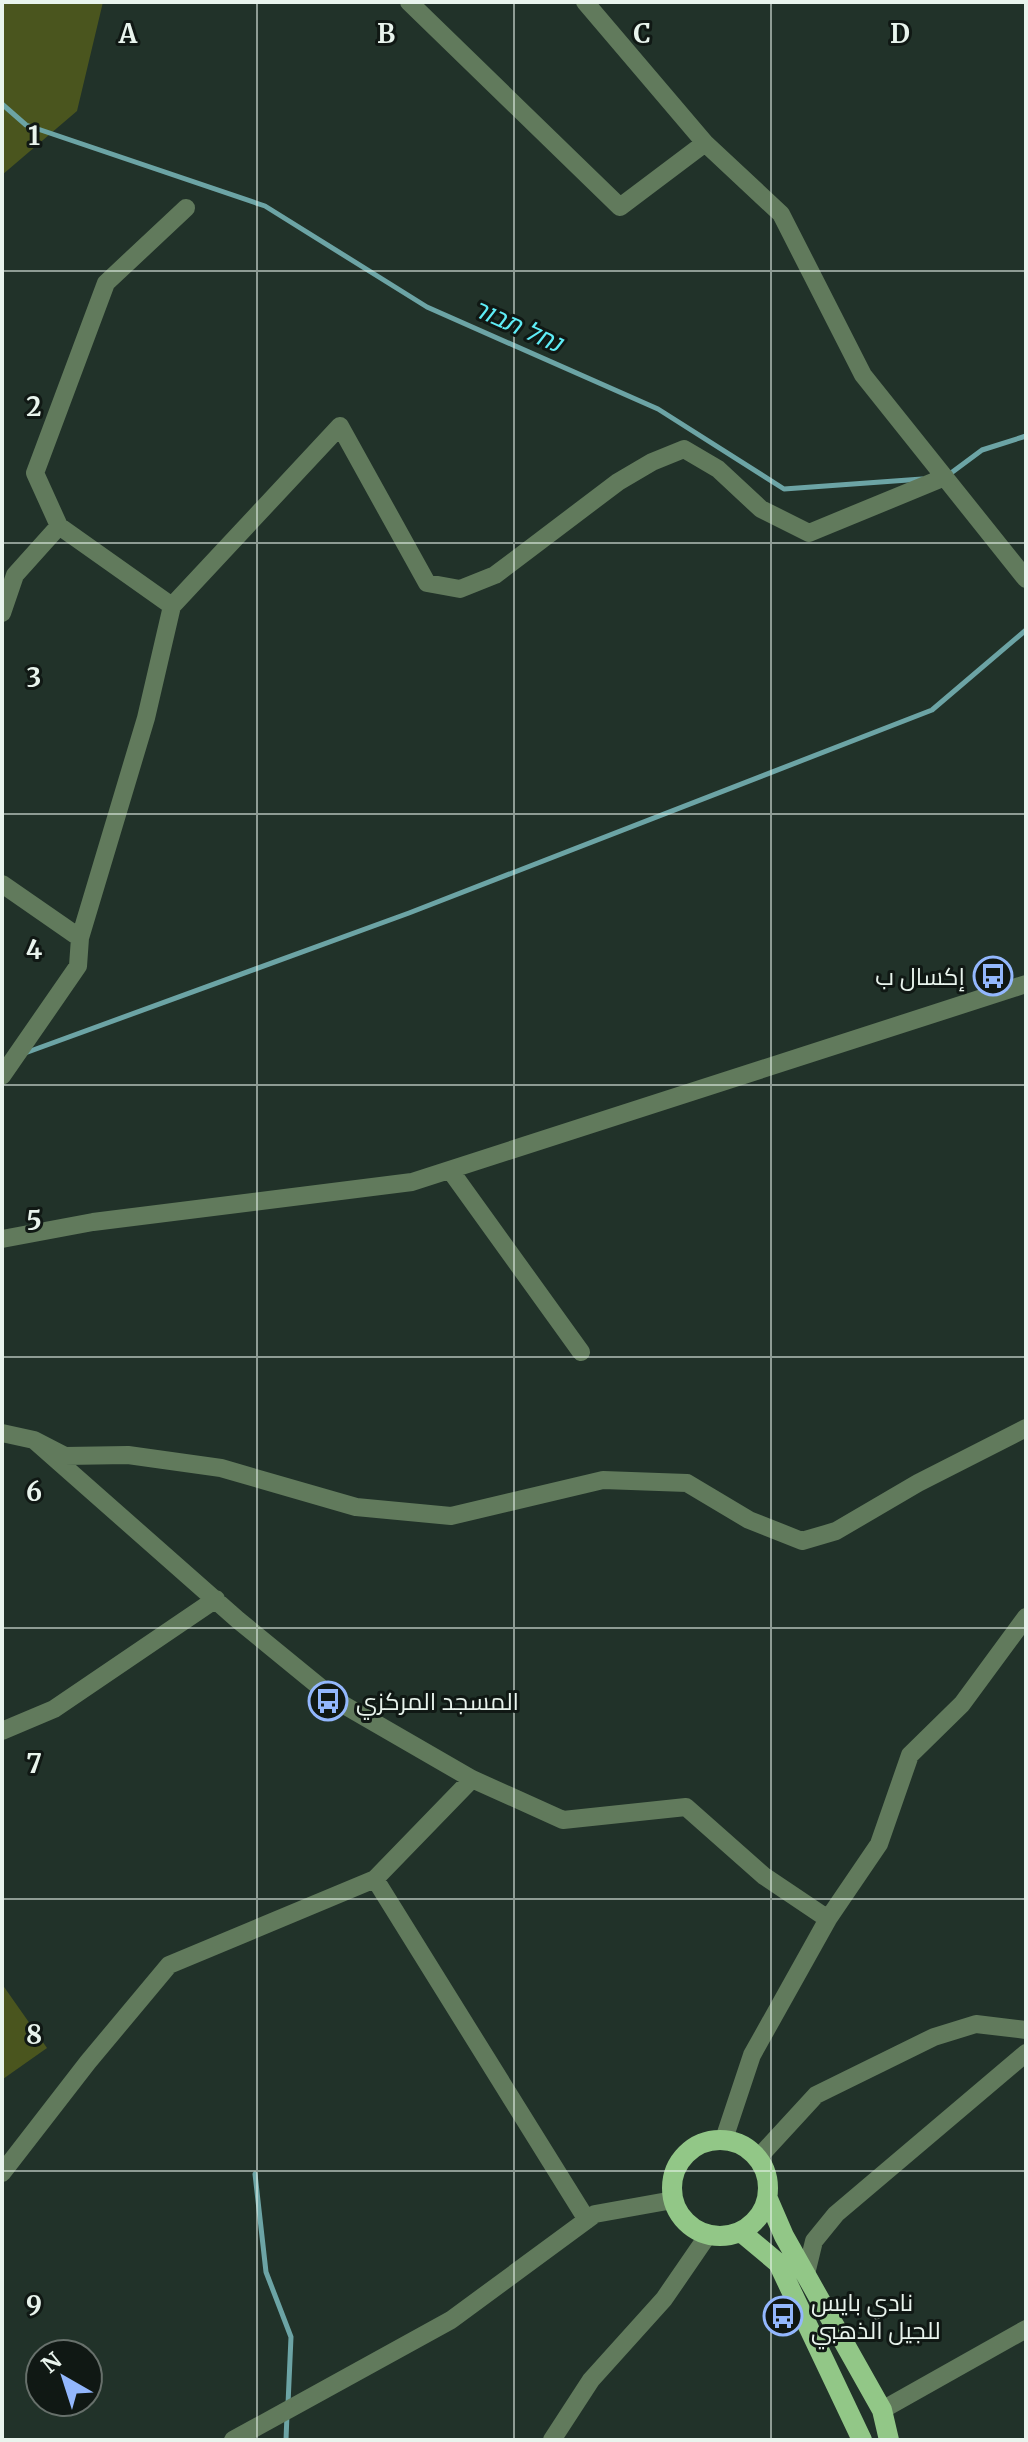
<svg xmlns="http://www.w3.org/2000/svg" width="1028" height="2442" font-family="Merriweather,Cairo,Heebo,serif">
<rect width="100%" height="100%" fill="#213229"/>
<path fill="#4a551e" d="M2 2H103L77 111 2 175Z
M2 1984 47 2048 3 2079 2 2078Z"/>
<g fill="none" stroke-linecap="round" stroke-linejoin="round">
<path stroke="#6ca4a5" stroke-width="5" d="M2 104 26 125 265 206 427 307 658 409 784 489 922 479
M947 476 982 450 1026 436
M25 1053 409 913 932 710 1026 630
M255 2174 266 2272 291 2337 288 2404
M286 2440 287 2414"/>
<path stroke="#617a5c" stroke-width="18" d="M409 2 620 207 705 143
M585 2 705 143 781 214 863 375 1026 579
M172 606 59 526 35 473 106 283 186 208
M2 613 15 575 59 526
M2 884 80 938
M2 1076 78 966 80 938 146 718 172 606 340 426 427 583 460 589 495 575 618 482 652 462 684 449 718 469 761 509 809 533 945 477
M450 1170 581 1352
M2 1239 93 1222 412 1182 1026 984
M2 1433 34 1440 238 1620 337 1701 472 1779 563 1820 686 1807 764 1876 828 1919
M34 1440 65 1456 128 1455 221 1468 356 1507 451 1516 603 1480 687 1483 749 1520 802 1541 836 1531 918 1483 1026 1428
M2 1731 54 1709 216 1599
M375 1879 587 2220
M724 2139 752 2055 828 1919 879 1844 910 1755 962 1704 1026 1617
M759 2157 816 2095 934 2037 976 2024 1026 2030
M2 2173 88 2062 169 1965 375 1879 472 1779
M806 2274 814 2241 836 2214 1026 2053
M882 2410 1026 2329
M233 2440 451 2320 595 2214 673 2200
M552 2440 591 2380 664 2299 708 2235"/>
<path stroke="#92c787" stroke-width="20" d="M672 2188a48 48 0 1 1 96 0a48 48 0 1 1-96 0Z
M768 2199 784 2236 882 2410 889 2440
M741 2232 778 2263 862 2440"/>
</g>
<path fill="none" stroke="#e9f4ed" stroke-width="2" stroke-opacity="0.55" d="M257 2V2440M514 2V2440M771 2V2440M2 271H1026M2 543H1026M2 814H1026M2 1085H1026M2 1357H1026M2 1628H1026M2 1899H1026M2 2171H1026"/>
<defs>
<g id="bus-ring" transform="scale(2)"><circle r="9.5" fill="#101814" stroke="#93b7fd" stroke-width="1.5"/><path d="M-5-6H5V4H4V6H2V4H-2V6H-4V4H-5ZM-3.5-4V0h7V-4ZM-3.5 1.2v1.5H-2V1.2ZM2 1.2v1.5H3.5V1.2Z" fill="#93b7fd"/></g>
</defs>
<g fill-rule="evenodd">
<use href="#bus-ring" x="993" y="976"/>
<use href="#bus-ring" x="328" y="1701"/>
<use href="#bus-ring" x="783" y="2316"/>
</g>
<g text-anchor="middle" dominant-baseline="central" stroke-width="6" stroke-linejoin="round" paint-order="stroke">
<g font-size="24" fill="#e9f4ed" stroke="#101814" text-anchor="start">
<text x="965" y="976" text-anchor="end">إكسال ب</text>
<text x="356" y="1701">المسجد المركزي</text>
<text x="811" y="2302">نادي بايس<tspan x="811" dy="28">للجيل الذهبي</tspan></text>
</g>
<g font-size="26" font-style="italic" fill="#5eecf6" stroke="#101814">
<text transform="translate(518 325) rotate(24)">נחל תבור</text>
</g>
</g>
<g font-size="26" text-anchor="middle" font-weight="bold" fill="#e9f4ed" stroke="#101814" stroke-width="6" stroke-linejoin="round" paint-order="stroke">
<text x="128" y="43">A</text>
<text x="386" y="43">B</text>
<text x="642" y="43">C</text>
<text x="900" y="43">D</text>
<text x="34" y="145">1</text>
<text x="34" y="416">2</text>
<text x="34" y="687">3</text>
<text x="34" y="959">4</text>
<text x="34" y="1230">5</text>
<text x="34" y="1501">6</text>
<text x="34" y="1773">7</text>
<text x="34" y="2044">8</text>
<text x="34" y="2315">9</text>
</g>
<rect width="1028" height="2442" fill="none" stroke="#e9f4ed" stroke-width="8"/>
<g transform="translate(64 2378) rotate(321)"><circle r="38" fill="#101814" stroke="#67706b" stroke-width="2"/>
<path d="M0-6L14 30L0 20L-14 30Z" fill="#93b7fd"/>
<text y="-12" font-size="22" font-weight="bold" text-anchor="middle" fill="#e9f4ed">N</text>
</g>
</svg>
